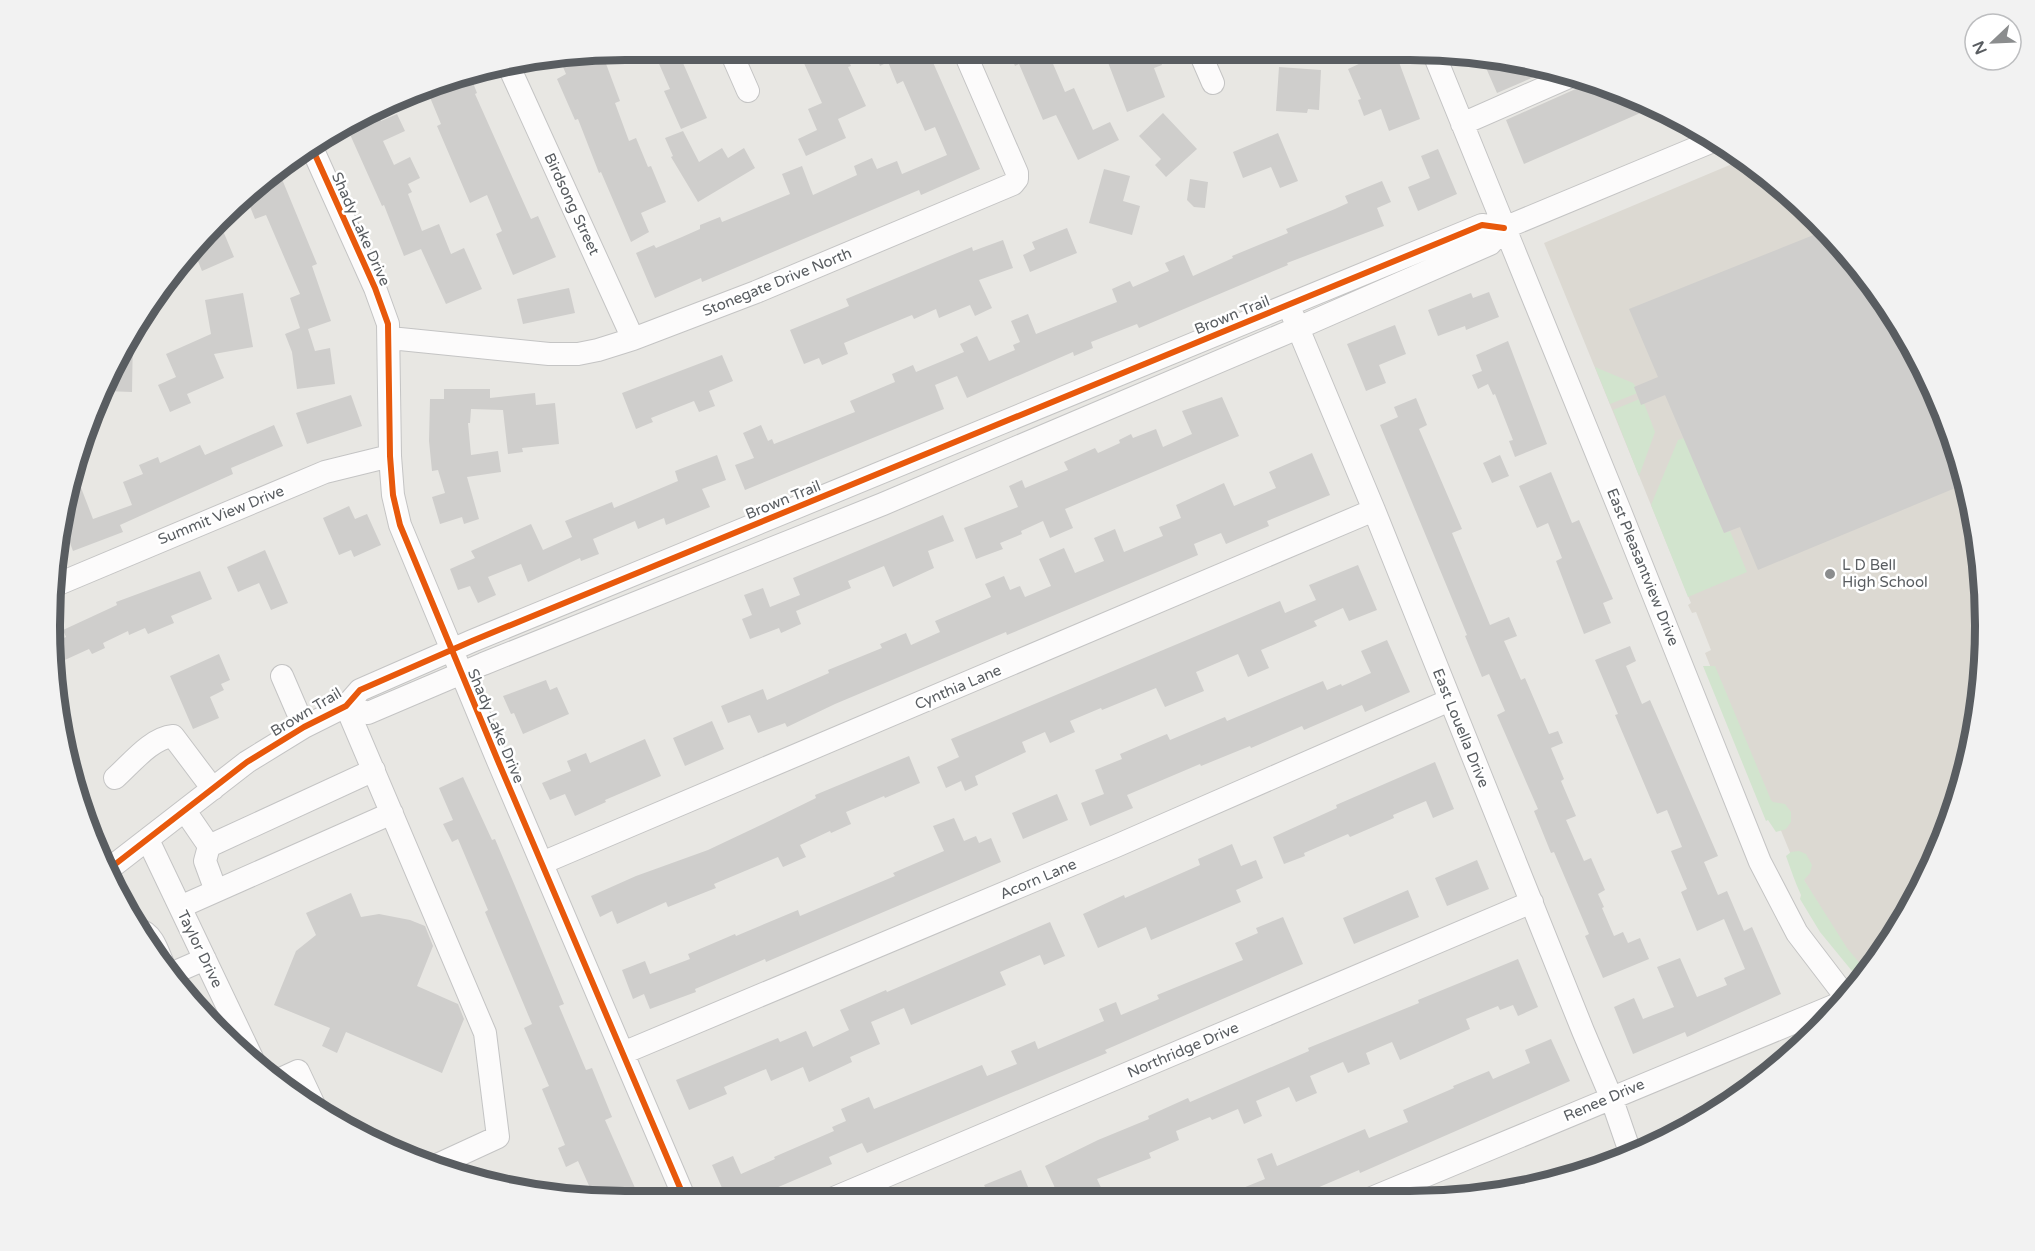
<svg xmlns="http://www.w3.org/2000/svg" width="2035" height="1251" font-family="'Varela Round',sans-serif">
<rect width="100%" height="100%" fill="#e8e7e3"/>
<path fill="#dcd9d2" d="M1744 159 1760 168 1842 245 1908 337 1955 440 1981 550 1984 663 1966 774 1926 880 1867 976 1858 971 1796 867 1775 816 1771 818 1705 653 1711 650 1696 612 1692 613 1688 605 1691 603 1544 243Z"/>
<path fill="#d2e4ce" d="M1595 367 1633 383 1640 392 1610 404Z
M1642 398 1655 432 1639 476 1613 410Z
M1684 438 1724 533 1730 531 1747 572 1688 597 1651 505 1678 440Z
M1703 666H1715L1771 800 1773 802 1785 804 1791 812V822L1786 829 1776 832 1768 820 1766 821Z
M1799 851 1806 854 1812 865 1810 873 1804 880 1847 948 1868 973 1861 982 1820 932 1800 899 1801 895C1795 882 1791 870 1786 856L1791 852Z"/>
<path fill="#cfcecc" d="M653 50H713L683 63 707 118 681 129 664 91 670 89Z
M798 50 844 51 851 66 848 67 866 106 838 119 846 138 806 156 798 139 817 130 808 109 822 103Z
M873 51H928L980 169 921 195 919 190 702 282 701 278 655 298 636 253 654 245 656 248 682 237 700 229V225L720 217 722 222 790 194 782 174 802 166 813 195 857 175 854 166 872 158 877 169 897 161 902 174 947 155 935 127 925 131 903 81 897 84 888 62 880 66Z
M1009 52H1048L1065 92 1074 88 1093 130 1110 122 1119 140 1078 160 1056 115 1043 120 1019 64 1015 66Z
M1104 52 1157 53 1162 65 1154 68 1165 97 1127 112Z
M602 53 620 101 615 103 629 141 636 138 648 167 651 166 666 202 641 213 649 232 631 242 601 172 599 173 578 119 575 120 557 79 566 74 560 60Z
M1359 54H1396L1420 119 1389 131 1381 109 1364 116 1358 100 1361 99 1348 69 1363 62Z
M1480 54H1484L1548 71 1497 93Z
M1279 67 1321 70 1319 110 1308 109 1307 113 1276 111Z
M470 75 477 93 475 94 531 219 538 216 556 257 513 275 496 234 502 231 487 195 470 203 437 126 441 124 429 95 437 92 433 84 441 80Z
M1589 83 1630 93 1654 107 1524 164 1506 120Z
M1163 113 1197 149 1166 177 1155 165 1161 159 1139 136Z
M378 114 381 121 397 114 405 131 383 141 394 165 410 157 420 178 408 184 412 192 408 194 422 231 439 224 451 254 464 248 482 289 446 304 421 249 404 256 384 205 382 206 348 130Z
M683 131 699 162 722 148 728 158 744 148 755 168 698 202 671 157 673 156 665 138Z
M1278 133 1298 181 1280 188 1271 167 1243 178 1233 152Z
M1438 149 1457 194 1418 211 1408 187 1430 178 1421 156Z
M277 167 317 264 312 266 331 321 308 329 315 351 330 348 335 384 297 389 292 352 285 334 300 328 290 298 300 294 266 215 255 219 247 199Z
M1104 169 1130 176 1123 201 1140 206 1132 235 1089 223Z
M1190 179 1208 182 1205 208 1194 207 1187 200Z
M1382 181 1391 202 1377 208 1384 226 1287 263 1288 265 1139 328 1137 324 1091 342 1093 348 1074 356 1073 352 967 398 957 376 935 385 944 409 745 490 735 465 754 458 743 433 761 425 768 441 772 439 774 444 855 412 850 401 895 382 892 374 913 365 916 372 964 352 960 344 977 336 989 361 1015 350 1013 345 1020 342 1011 321 1028 314 1036 334 1056 326 1117 302 1112 289 1130 281 1133 287 1169 271 1165 263 1184 255 1193 276 1233 258 1232 256 1288 233 1286 229 1335 209 1348 203 1345 196Z
M221 226 234 257 202 271 195 254Z
M1067 228 1077 253 1030 272 1023 255 1035 249 1032 242Z
M1826 230 1842 245 1908 337 1955 440 1965 484 1758 570 1740 527 1724 533 1665 395 1641 405 1634 387 1658 377 1629 309Z
M1003 240 1013 268 979 280 992 308 975 316 970 305 939 318 936 309 914 319 912 315 844 343 848 354 822 365 819 358 804 364 790 330 849 306 846 299 940 260 972 247 973 251Z
M569 288 575 313 523 324 517 299Z
M1489 292 1499 317 1466 330 1465 326 1438 336 1428 310 1471 293 1473 298Z
M243 293 253 347 214 354 224 378 187 394 191 403 170 412 158 385 176 377 166 354 211 334 205 300Z
M1395 325 1406 354 1379 365 1386 383 1366 391 1347 344Z
M133 333 132 392 105 391Z
M1508 341 1547 444 1515 457 1509 441 1513 440 1495 394 1493 395 1488 384 1478 389 1472 375 1482 371 1476 355Z
M722 355 733 381 709 391 715 406 699 412 694 401 651 418 653 422 636 429 622 393Z
M444 389H490V398L535 393 536 405 555 403 559 444 522 448 523 452 508 454 503 410 471 409 470 423H468L471 455 498 451 501 472 467 477 479 519 464 524 462 517 440 524 432 497 445 493 438 470 432 471 429 441 430 399H444Z
M351 395 362 426 307 444 296 413Z
M1222 397 1239 436 1065 509 1073 528 1050 538 1043 521 1021 531 1022 534 1000 543 1003 549 976 559 964 528 1018 507 1009 486 1022 480 1025 488 1068 470 1064 462 1095 448 1098 453 1120 443 1119 440 1131 434 1133 438 1156 429 1163 447 1192 434 1182 411Z
M1416 398 1427 425 1419 429 1462 529 1452 533 1490 625 1509 617 1517 636 1504 641 1521 680 1525 678 1549 734 1558 731 1563 743 1551 748 1564 779 1561 781 1576 816 1566 820 1584 861 1591 858 1605 890 1598 894 1604 907 1602 908 1614 936 1623 932 1628 943 1640 938 1649 959 1603 978 1585 936 1589 934 1554 852 1551 853 1534 811 1538 809 1497 715 1505 711 1489 674 1482 677 1465 636 1467 635 1380 425 1398 417 1394 407Z
M274 425 283 446 231 468 233 474 120 525 123 532 73 551 65 530 75 472 93 519 132 505 123 482 143 474 139 465 158 457 160 463 200 445 205 455Z
M1312 453 1330 495 1267 521 1269 526 1226 544 1221 533 1194 544 1198 555 1007 635 1006 632 835 704 787 727 785 723 758 733 750 715 728 723 721 706 763 689 767 700 829 673 828 670 882 648 880 644 906 633 911 645 940 632 935 621 991 597 985 584 1004 576 1010 590 1020 586 1025 597 1051 586 1039 559 1064 548 1075 573 1104 561 1094 538 1115 529 1124 552 1163 536 1159 527 1181 518 1176 505 1224 483 1234 506 1276 488 1269 472Z
M717 455 726 480 702 489 710 507 666 525 664 518 638 529 635 521 593 539 599 554 581 561 580 558 528 582 521 564 488 577 496 595 478 603 470 586 458 590 450 569 475 558 471 551 531 524 543 550 572 537 565 521 612 502 614 508 678 481 675 471Z
M1500 455 1509 476 1492 483 1483 463Z
M1551 472 1572 523 1579 520 1613 599 1603 603 1611 623 1584 634 1556 561 1562 558 1548 523 1537 528 1519 486Z
M349 506 355 519 367 514 381 545 354 557 351 550 339 555 323 518Z
M943 515 954 541 928 551 934 568 893 587 884 566 848 581 851 588 796 611 801 624 781 633 779 628 750 639 742 619 752 615 744 595 763 588 770 607 800 595 793 578Z
M265 550 288 603 271 610 259 583 238 592 227 567Z
M1358 565 1377 610 1349 621 1343 608 1314 621 1317 626 1261 650 1269 668 1248 677 1238 654 1196 672 1204 691 1165 707 1156 688 1102 710 1101 708 1070 721 1075 732 1050 743 1045 732 1022 742 1026 752 975 776 978 785 965 791 961 781 946 788 937 767 959 757 951 739 1280 601 1285 613 1316 600 1309 585Z
M200 571 212 599 171 616 174 623 148 634 145 628 129 635 128 631 103 643 105 648 92 654 89 649 56 664 52 643 66 637 63 630 117 605 116 602Z
M1387 640 1410 692 1365 712 1362 705 1304 730 1302 726 1251 748 1250 746 1201 766 1200 764 1127 795 1133 808 1090 826 1081 803 1104 794 1095 770 1122 759 1120 754 1167 734 1170 740 1225 717 1227 721 1323 681 1327 690 1341 684 1342 686 1371 673 1361 651Z
M1630 646 1636 661 1626 666 1642 704 1650 700 1718 856 1704 862 1718 895 1727 891 1744 931 1752 927 1781 994 1687 1037 1685 1032 1633 1054 1614 1007 1634 998 1643 1019 1674 1007 1657 967 1680 958 1697 997 1727 985 1724 978 1745 969 1724 919 1697 931 1681 892 1687 889 1671 851 1682 847 1667 810 1657 814 1615 715 1618 714 1595 660Z
M219 654 230 680 221 684 224 690 210 697 219 718 193 729 170 676Z
M546 680 550 690 557 687 569 714 523 734 514 713 511 714 503 696Z
M712 721 724 749 685 766 673 738Z
M645 739 661 776 605 800 606 802 575 816 565 794 550 800 542 783 571 771 567 761 586 753 590 763Z
M909 756 920 783 885 798 884 796 846 812 851 824 831 833 830 831 800 845 806 857 783 867 778 857 714 884 716 888 668 907 666 902 617 924 612 911 600 917 591 896 636 876 708 850 763 824 816 798 815 795Z
M1435 762 1454 809 1433 818 1426 801 1393 815 1394 818 1350 837 1348 834 1304 853 1305 856 1284 864 1273 837 1337 808 1336 805Z
M463 777 492 840 495 839 515 886 564 1004 559 1006 586 1070 592 1068 612 1117 605 1120 639 1197H594L578 1161 566 1167 558 1148 565 1145 542 1089 549 1086 524 1028 532 1024 485 912 488 910 458 839 452 842 443 824 453 820 439 788Z
M1057 794 1068 820 1023 839 1012 813Z
M954 818 964 841 976 836 979 843 991 838 1001 862 766 962 765 959 695 989 696 992 650 1009 644 994 633 999 622 970 645 961 650 974 690 959 688 954 735 934 736 936 798 910 800 916 895 876 893 873 944 851 933 826Z
M1232 844 1241 866 1256 860 1263 878 1236 890 1241 902 1151 940 1146 927 1098 948 1083 914 1124 895 1125 898 1200 865 1198 859Z
M1477 860 1489 889 1447 906 1435 878Z
M1408 890 1419 917 1354 944 1343 918Z
M351 893 361 917 379 914 410 920 425 926 433 946 417 986 458 1004 464 1019 442 1073 346 1032 337 1053 322 1046 330 1028 274 1005 296 951 316 935 306 913Z
M1283 917 1303 964 1105 1050 1107 1053 867 1153 862 1143 829 1157 832 1164 755 1197H726L712 1165 733 1156 741 1174 775 1159 774 1157 834 1131 832 1127 846 1121 841 1109 869 1097 874 1109 982 1065 987 1076 1017 1064 1011 1051 1035 1041 1038 1049 1104 1021 1099 1009 1116 1002 1121 1015 1159 999 1157 995 1243 960 1235 943 1258 933 1256 928Z
M1050 922 1065 956 1044 965 1040 955 1000 972 1006 985 911 1025 904 1008 871 1022 880 1044 850 1057 852 1062 809 1082 803 1067 771 1081 766 1069 724 1087 727 1094 689 1110 676 1080 778 1038 780 1042 806 1031 813 1047 849 1030 840 1010 886 990 887 992Z
M1518 959 1538 1007 1518 1016 1513 1005 1500 1010 1498 1006 1466 1019 1470 1029 1400 1060 1392 1042 1366 1053 1370 1064 1348 1073 1343 1062 1310 1076 1317 1093 1296 1102 1289 1087 1256 1101 1262 1116 1244 1124 1238 1109 1212 1120 1210 1117 1176 1131 1179 1140 1149 1153 1151 1158 1097 1179 1104 1194 1093 1199H1060L1045 1166 1098 1140 1149 1119 1148 1116 1188 1098 1190 1102 1309 1051 1308 1048 1419 1003 1418 1000Z
M1551 1039 1570 1081 1360 1173 1359 1170 1289 1200 1216 1199 1265 1179 1257 1159 1272 1153 1277 1166 1365 1129 1369 1138 1408 1122 1403 1110 1454 1088 1453 1086 1489 1071 1493 1079 1530 1063 1525 1050Z
M1724 1098 1727 1103 1697 1125 1689 1128 1683 1116Z
M1021 1170 1033 1199 958 1198 985 1187 984 1185Z"/>
<g fill="none" stroke-linecap="round" stroke-linejoin="round">
<g stroke="#c4c4c4" stroke-width="24">
<path id="minor" d="M730 50 748 91
M1200 53 1213 83
M1434 54 1620 511 1760 862 1797 933 1839 988 1848 996
M510 69 633 339
M1462 124 1569 77
M312 148 375 288 388 324 390 456 393 495 400 525 498 761 684 1197
M1293 316 1374 510 1583 1031 1611 1097 1630 1152
M390 338 549 354H578L598 350 633 339 756 292 1013 184 1017 179V173L964 51
M56 585 325 472 390 456
M282 676 304 727
M346 706 368 713 483 664 883 504 1298 328 1490 244 1504 228 1713 141
M346 706 485 1033 498 1137 435 1166
M115 778C131 764 151 738 173 736L213 789
M185 811 209 846 374 770
M148 840 252 1058
M209 846 205 861 216 891
M542 863 1374 510
M109 869 247 762 304 727 346 706 360 690 472 641 1482 225 1504 228
M180 907 392 813
M139 930C152 932 158 952 163 964
M173 973 205 959
M623 1053 1116 846 1450 700
M274 1082 298 1071 314 1105
M834 1198 1532 902
M1367 1200 1843 1002"/>
</g>
<use href="#minor" stroke="#fcfbfb" stroke-width="22"/>
<g stroke="#fff" stroke-width="10">
<path id="cycleway" d="M312 148 375 288 388 324 390 456 393 495 400 525 498 761 684 1197
M109 869 247 762 304 727 346 706 360 690 472 641 1482 225 1504 228"/>
</g>
<use href="#cycleway" stroke="#e8590c" stroke-width="6"/>
</g>
<circle fill="#8b8d8e" stroke="#fff" stroke-width="2" cx="1830" cy="574" r="6"/>
<g text-anchor="middle" dominant-baseline="central" stroke-width="5" stroke-linejoin="round" paint-order="stroke">
<g font-size="15" fill="#595d61" stroke="#fff">
<text transform="translate(572 204) rotate(65)">Birdsong Street</text>
<text transform="translate(361 229) rotate(66)">Shady Lake Drive</text>
<text transform="translate(777 282) rotate(-22)">Stonegate Drive North</text>
<text transform="translate(1232 315) rotate(-22)">Brown Trail</text>
<text transform="translate(783 500) rotate(-22)">Brown Trail</text>
<text transform="translate(221 515) rotate(-22)">Summit View Drive</text>
<text transform="translate(1643 567) rotate(68)">East Pleasantview Drive</text>
<text transform="translate(958 687) rotate(-23)">Cynthia Lane</text>
<text transform="translate(306 712) rotate(-31)">Brown Trail</text>
<text transform="translate(496 726) rotate(67)">Shady Lake Drive</text>
<text transform="translate(1461 728) rotate(68)">East Louella Drive</text>
<text transform="translate(1038 879) rotate(-23)">Acorn Lane</text>
<text transform="translate(200 949) rotate(64)">Taylor Drive</text>
<text transform="translate(1183 1050) rotate(-23)">Northridge Drive</text>
<text transform="translate(1604 1100) rotate(-23)">Renee Drive</text>
</g>
<g font-size="15" fill="#595d61" stroke="#fff" text-anchor="start">
<text x="1842" y="565">L D Bell<tspan x="1842" dy="17">High School</tspan></text>
</g>
</g>
<path d="M0 0H2035V1251H0ZM625 60H1410A565 565 0 0 1 1975 625V626A565 565 0 0 1 1410 1191H625A565 565 0 0 1 60 626V625A565 565 0 0 1 625 60Z" fill="#f2f2f2" fill-rule="evenodd"/>
<path fill="none" stroke="#595d61" stroke-width="8" d="M625 60H1410A565 565 0 0 1 1975 625V626A565 565 0 0 1 1410 1191H625A565 565 0 0 1 60 626V625A565 565 0 0 1 625 60Z"/>
<g transform="translate(1993 42) rotate(247)"><circle r="28" fill="#ffffff" stroke="#bdbec0" stroke-width="1.5"/>
<path d="M0-4.5L10 22L0 15L-10 22Z" fill="#8b8d8e"/>
<text y="-9" font-size="16" font-weight="bold" text-anchor="middle" fill="#595d61">N</text>
</g>
</svg>
